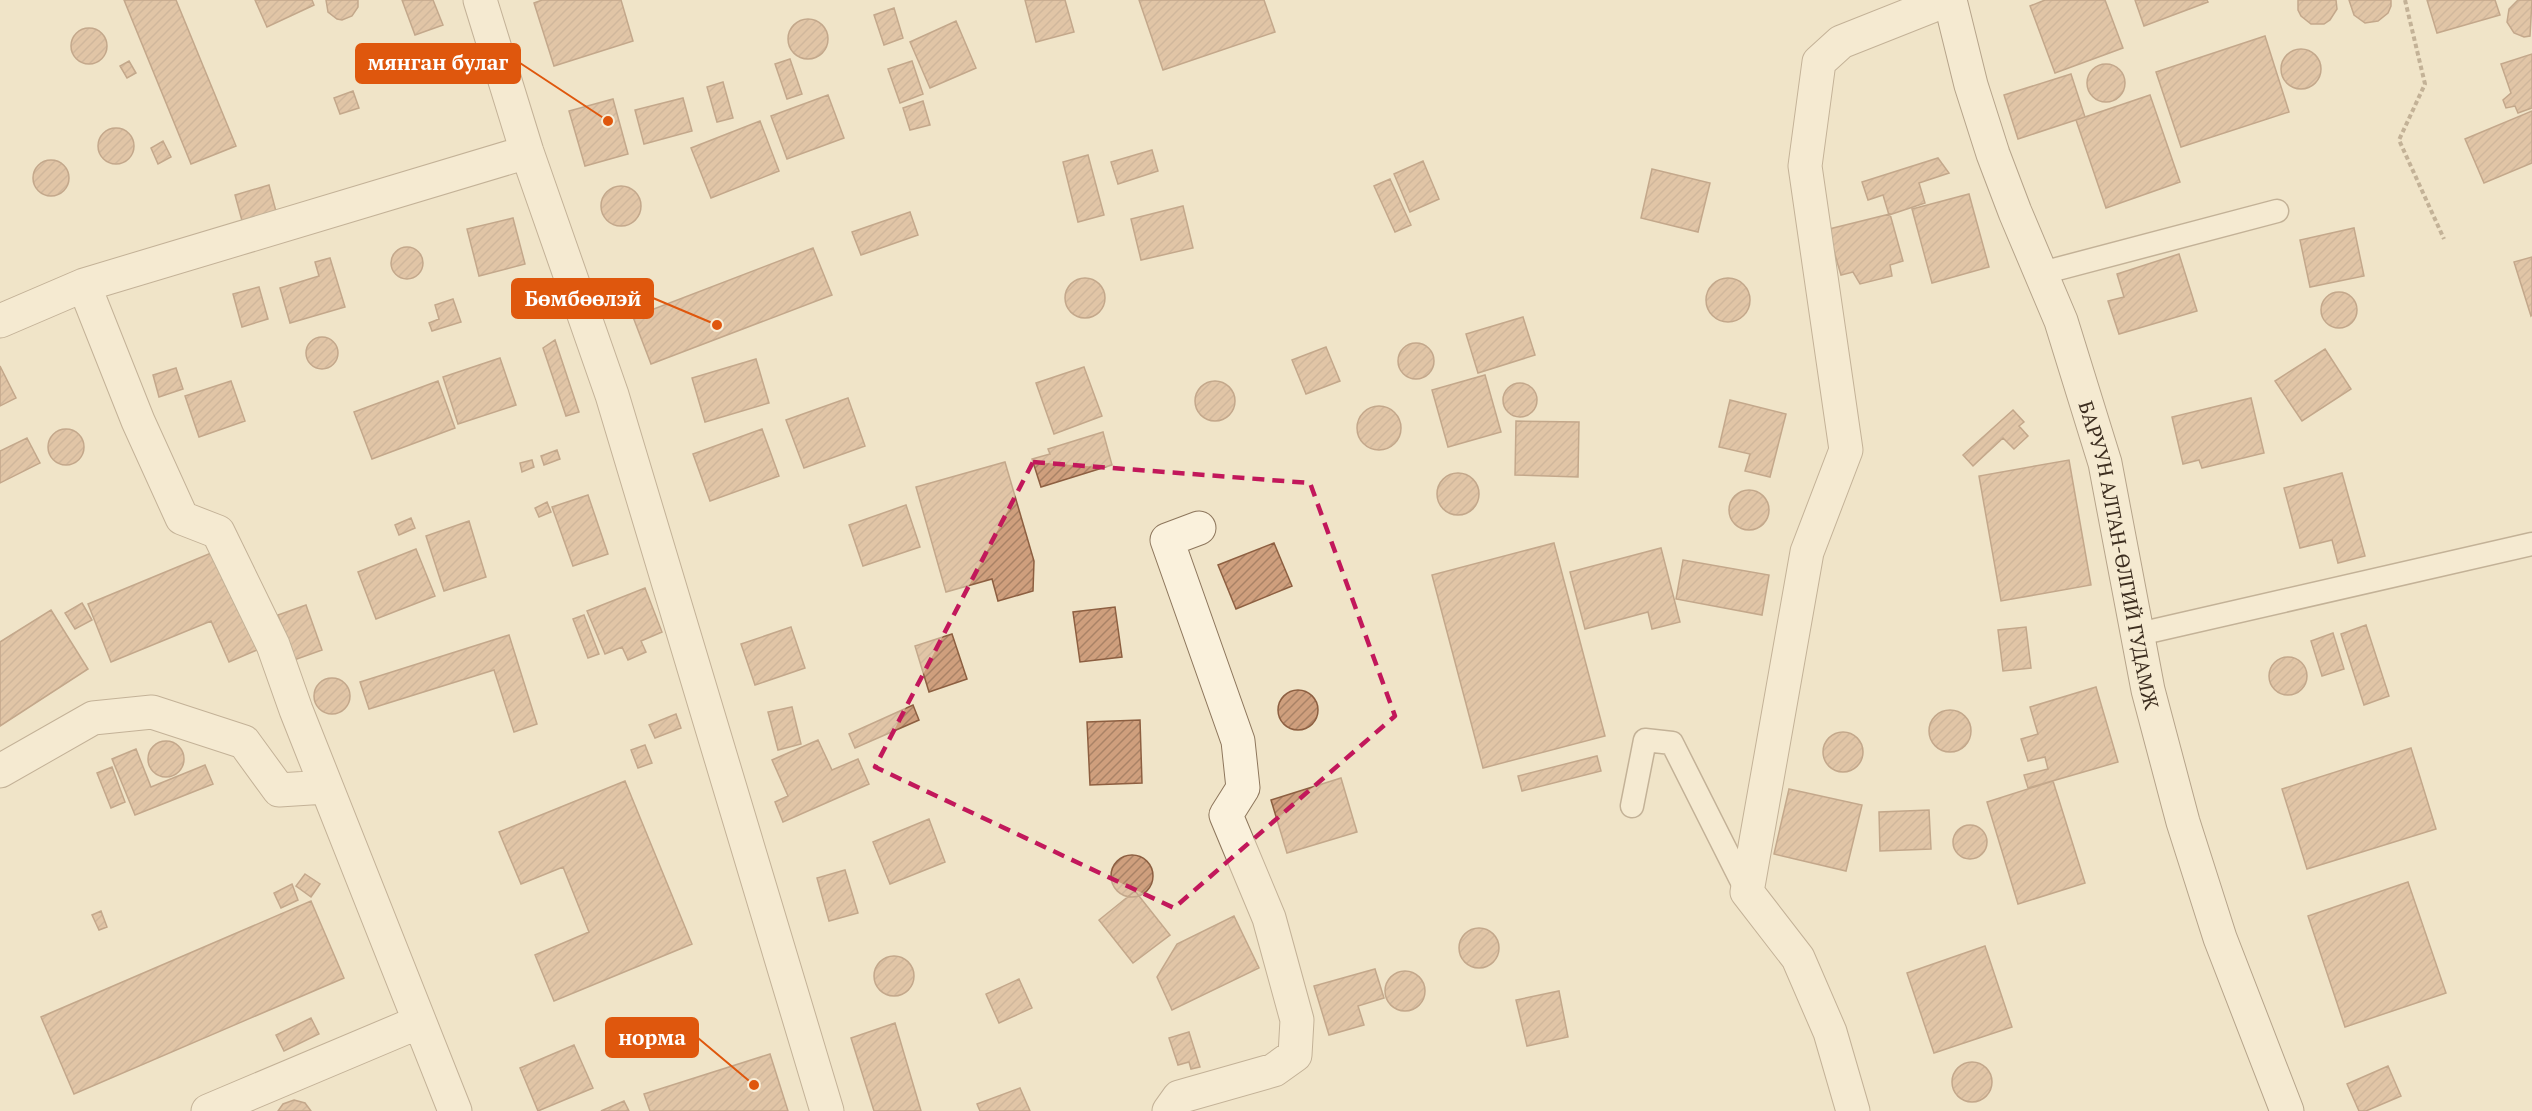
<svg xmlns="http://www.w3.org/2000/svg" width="2532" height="1111" font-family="'PT Serif',serif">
<defs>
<pattern id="building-hatch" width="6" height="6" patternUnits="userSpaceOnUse" patternTransform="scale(1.5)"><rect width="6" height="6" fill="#cf9f7d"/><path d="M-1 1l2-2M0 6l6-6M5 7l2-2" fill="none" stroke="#a98266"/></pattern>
</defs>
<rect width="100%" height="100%" fill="#f0e4c8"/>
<path fill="url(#building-hatch)" stroke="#8d5f41" stroke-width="1.5" d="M124 0H176L236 146 191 164Z
M255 0H312L314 5 267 27Z
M326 0H358V7L352 16 342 20 337 19 328 12Z
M402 0H433L443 25 415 35Z
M542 0H621L633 41 554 66 534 3Z
M1025 0H1065L1074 32 1036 42Z
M1139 0H1264L1275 32 1163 70Z
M2045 0H2105L2123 48 2055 73 2030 6Z
M2135 0H2207L2208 2 2144 26Z
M2298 0H2336L2337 9 2330 20 2324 24H2311L2301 16 2298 10Z
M2349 0H2391V6L2388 13 2378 21 2365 23 2354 15Z
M2427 0H2495L2500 15 2437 33Z
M2518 0H2532L2530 36 2524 37 2514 33 2507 22 2509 9Z
M894 8 903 38 884 45 874 15Z
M788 39a20 20 0 1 1 40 0a20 20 0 1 1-40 0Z
M956 21 976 68 930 88 910 42Z
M71 46a18 18 0 1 1 36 0a18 18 0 1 1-36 0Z
M2265 36 2289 112 2181 147 2156 72Z
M2281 69a20 20 0 1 1 40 0a20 20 0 1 1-40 0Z
M2532 54V108L2518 113 2515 106 2506 108 2503 100 2511 93 2501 64Z
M790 59 802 94 787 99 775 64Z
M129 61 136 73 127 78 120 66Z
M912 61 923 94 900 103 888 69Z
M2087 83a19 19 0 1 1 38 0a19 19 0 1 1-38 0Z
M2071 74 2085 117 2018 139 2004 95Z
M723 82 733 118 717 122 707 87Z
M353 91 359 108 340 114 334 98Z
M828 95 844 138 787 159 771 116Z
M2150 95 2180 182 2106 208 2076 120Z
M683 98 692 131 644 144 635 110Z
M613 99 628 154 585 166 569 111Z
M923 101 930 125 910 130 903 108Z
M2532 111V163L2484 183 2465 139Z
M760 121 779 171 711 198 691 148Z
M98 146a18 18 0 1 1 36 0a18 18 0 1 1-36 0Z
M163 141 171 157 158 164 151 148Z
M1152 150 1158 171 1118 184 1111 162Z
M1088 155 1104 215 1078 222 1063 162Z
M1938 158 1949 173 1919 183 1925 203 1889 215 1883 195 1868 200 1862 182Z
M33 178a18 18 0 1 1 36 0a18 18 0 1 1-36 0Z
M1423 161 1439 199 1410 212 1394 174Z
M1652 169 1710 183 1698 232 1641 218Z
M1390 179 1411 225 1395 232 1374 186Z
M269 185 278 219 244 228 235 195Z
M601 206a20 20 0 1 1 40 0a20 20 0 1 1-40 0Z
M1969 194 1989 267 1932 283 1912 209Z
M1183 206 1193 248 1141 260 1131 219Z
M910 212 918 235 861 255 852 232Z
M1890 214 1903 261 1890 265 1892 276 1860 284 1853 272 1841 275 1833 248 1821 231Z
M513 218 525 264 479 276 467 229Z
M2354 228 2364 276 2310 287 2300 240Z
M391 263a16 16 0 1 1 32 0a16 16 0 1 1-32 0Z
M813 248 832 295 651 364 633 317Z
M2179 254 2197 311 2119 334 2108 301 2124 297 2117 274Z
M2532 257V315L2531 316 2514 262Z
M330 258 345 307 290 323 280 288 319 276 315 262Z
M1706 300a22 22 0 1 1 44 0a22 22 0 1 1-44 0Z
M1065 298a20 20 0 1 1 40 0a20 20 0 1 1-40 0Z
M259 287 268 319 242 327 233 294Z
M2321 310a18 18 0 1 1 36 0a18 18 0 1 1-36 0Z
M453 299 461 322 432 331 429 323 439 319 435 305Z
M1523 317 1535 355 1478 373 1466 334Z
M306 353a16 16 0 1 1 32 0a16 16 0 1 1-32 0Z
M555 340 579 412 566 416 543 348Z
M1398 361a18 18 0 1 1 36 0a18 18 0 1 1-36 0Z
M1326 347 1340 381 1306 394 1292 360Z
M2325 349 2351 389 2302 421 2275 381Z
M500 358 516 405 458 424 443 377Z
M756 359 769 403 705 422 692 378Z
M0 366 16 398 0 406Z
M1084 367 1102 416 1054 434 1036 383Z
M176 368 183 389 159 397 153 375Z
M1485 375 1501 432 1448 447 1432 390Z
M1195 401a20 20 0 1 1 40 0a20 20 0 1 1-40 0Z
M231 381 245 421 199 437 185 396Z
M438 381 455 428 372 459 354 412Z
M1503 400a17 17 0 1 1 34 0a17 17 0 1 1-34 0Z
M848 398 865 446 804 468 786 420Z
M2251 398 2264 453 2202 468 2199 460 2183 464 2172 417Z
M1730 400 1786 414 1770 477 1745 471 1750 454 1719 447Z
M1357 428a22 22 0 1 1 44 0a22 22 0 1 1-44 0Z
M2013 410 2024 422 2019 426 2028 436 2014 449 2003 438 1973 466 1963 455Z
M1516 421 1579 422 1578 477 1515 475Z
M762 429 779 476 710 501 693 454Z
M48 447a18 18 0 1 1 36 0a18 18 0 1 1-36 0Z
M1103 432 1112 465 1041 487 1032 459 1050 454 1048 449Z
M27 438 40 463 0 483V451Z
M557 450 560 459 544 465 541 456Z
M532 460 534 467 522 472 520 463Z
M2069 460 2091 585 2001 601 1979 476Z
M1005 462 1034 561 1033 591 998 601 992 579 946 592 916 487Z
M1437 494a21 21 0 1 1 42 0a21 21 0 1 1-42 0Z
M2342 473 2365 556 2338 563 2332 540 2300 548 2284 488Z
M1729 510a20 20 0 1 1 40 0a20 20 0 1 1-40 0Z
M588 495 608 554 573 566 552 507Z
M547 502 551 512 539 517 535 508Z
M906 505 920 547 863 566 849 525Z
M411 518 415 528 399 535 395 525Z
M469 521 486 577 444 591 426 536Z
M1274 543 1292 586 1236 609 1218 565Z
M1554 543 1605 736 1483 768 1432 575Z
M1661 548 1680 622 1652 629 1648 612 1585 629 1570 572Z
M416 549 435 596 376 619 358 572Z
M216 551 257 650 229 662 211 621 111 662 88 604Z
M1683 560 1769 575 1762 615 1676 599Z
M645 588 662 632 641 641 646 652 628 660 622 647 605 654 587 611Z
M82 603 92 620 75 629 65 613Z
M306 605 322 650 294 660 278 615Z
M1115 607 1122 657 1080 662 1073 612Z
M51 610 88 669 0 726V642Z
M584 615 599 654 588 658 573 619Z
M2366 625 2389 696 2364 705 2341 634Z
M791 627 805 668 755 685 741 644Z
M2026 627 2031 668 2003 671 1998 630Z
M2333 633 2344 669 2322 676 2311 641Z
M952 634 967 679 929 692 915 646Z
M509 635 537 724 514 732 494 670 369 709 360 682Z
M2269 676a19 19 0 1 1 38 0a19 19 0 1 1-38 0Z
M314 696a18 18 0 1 1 36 0a18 18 0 1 1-36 0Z
M2096 687 2118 762 2028 788 2024 775 2048 769 2045 757 2028 761 2021 739 2038 734 2030 707Z
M1278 710a20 20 0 1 1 40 0a20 20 0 1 1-40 0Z
M913 705 919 720 855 748 849 734Z
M792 707 801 744 778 750 768 712Z
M1929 731a21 21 0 1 1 42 0a21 21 0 1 1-42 0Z
M676 714 681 728 655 738 649 725Z
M1140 720 1142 783 1090 785 1087 722Z
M1823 752a20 20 0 1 1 40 0a20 20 0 1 1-40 0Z
M818 740 832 770 858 759 869 784 783 822 775 802 788 796 772 760Z
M148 759a18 18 0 1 1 36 0a18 18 0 1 1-36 0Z
M645 745 652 763 638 768 631 750Z
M2411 748 2436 829 2307 869 2282 789Z
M136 749 151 787 205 765 213 784 135 815 112 759Z
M1597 756 1601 771 1522 791 1518 776Z
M112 767 125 802 111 808 97 773Z
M1341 778 1357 832 1287 853 1271 800Z
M625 781 692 944 554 1001 535 955 589 932 563 867 521 884 499 832Z
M2053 781 2085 883 2018 904 1987 802Z
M1789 789 1862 805 1846 871 1774 854Z
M1929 810 1931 849 1880 851 1879 812Z
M929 819 945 862 890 884 873 842Z
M1953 842a17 17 0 1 1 34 0a17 17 0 1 1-34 0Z
M1111 876a21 21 0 1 1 42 0a21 21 0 1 1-42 0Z
M845 870 858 913 829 921 817 878Z
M305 874 320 884 311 897 296 886Z
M2408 882 2446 993 2345 1027 2308 916Z
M292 884 298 900 281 908 274 893Z
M1135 891 1170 935 1133 963 1099 920Z
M311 901 344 978 74 1094 41 1017Z
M101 911 107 927 99 930 92 915Z
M1234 916 1259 968 1172 1010 1157 977 1177 944Z
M1459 948a20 20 0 1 1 40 0a20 20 0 1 1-40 0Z
M1985 946 2012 1027 1934 1053 1907 973Z
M874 976a20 20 0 1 1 40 0a20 20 0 1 1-40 0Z
M1375 969 1384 998 1358 1006 1364 1025 1329 1035 1314 986Z
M1385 991a20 20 0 1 1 40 0a20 20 0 1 1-40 0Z
M1019 979 1032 1008 999 1023 986 994Z
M1559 991 1568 1037 1527 1046 1516 1000Z
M311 1018 319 1034 284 1051 276 1035Z
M895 1023 921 1111H874L851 1038Z
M1189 1032 1200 1067 1191 1069 1189 1062 1178 1065 1169 1038Z
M574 1045 593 1088 538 1111 520 1068Z
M770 1054 788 1111H650L644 1094Z
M1952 1082a20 20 0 1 1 40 0a20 20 0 1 1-40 0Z
M2388 1066 2401 1096 2366 1111H2359L2347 1084Z
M1020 1088 1030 1111H980L977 1104Z
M294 1100 305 1103 311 1111H278L283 1104Z
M624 1101 629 1111H601Z"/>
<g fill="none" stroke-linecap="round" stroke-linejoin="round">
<g stroke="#8d765c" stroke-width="25">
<path id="lane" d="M2042 273 2277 211
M2139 634 2532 544
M1632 806 1645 740 1672 743 1747 892"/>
</g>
<g stroke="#8d765c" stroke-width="35">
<path id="street" d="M480 0 527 152 612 395 827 1111
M84 285 138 421 182 518 218 532 273 645 296 710 455 1111
M0 321 84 285 527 152
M0 771 93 718 152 712 244 742 279 790 326 787
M208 1111 419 1022
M1169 1111 1179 1097 1274 1070 1295 1055 1297 1020 1269 918 1226 815 1243 788 1238 741 1167 540 1199 528
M1853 1111 1830 1032 1798 958 1747 892 1807 552 1846 450 1805 166 1819 62 1841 42 1947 0"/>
</g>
<g stroke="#6f573f" stroke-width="35">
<g id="secondary">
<path id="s1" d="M1950 0 1971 85 1993 154 2015 212 2061 321 2105 463 2148 690 2183 822 2220 938 2287 1111"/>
</g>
</g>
<path stroke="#8d765c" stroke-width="4" stroke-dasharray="4.5 3" stroke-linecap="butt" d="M2405 0 2425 84 2399 140 2444 239"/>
<use href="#lane" stroke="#faf1dc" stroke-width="22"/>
<use href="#street" stroke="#faf1dc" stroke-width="33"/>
<use href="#secondary" stroke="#faf1dc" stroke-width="33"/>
</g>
<path d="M0 0H2532V1111H0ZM1033 462 1310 483 1395 716 1174 908 875 767Z" fill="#f0e4c8" fill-opacity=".55" fill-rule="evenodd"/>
<path fill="none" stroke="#c2185b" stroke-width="4.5" stroke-dasharray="12 8" stroke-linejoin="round" d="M1033 462 1310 483 1395 716 1174 908 875 767Z"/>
<g text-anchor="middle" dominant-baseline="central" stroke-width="6" stroke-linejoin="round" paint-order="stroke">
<g font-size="20" fill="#3d2e20" stroke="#f7eed8">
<text stroke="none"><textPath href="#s1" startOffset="582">БАРУУН АЛТАН-ӨЛГИЙ ГУДАМЖ</textPath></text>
</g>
</g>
<path fill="none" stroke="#df570d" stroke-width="2" d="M608 121L520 63M717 325L653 298M754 1085L698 1038"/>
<g fill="#df570d" stroke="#f7eed8" stroke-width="2">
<circle cx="608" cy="121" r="6"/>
<circle cx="717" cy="325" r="6"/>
<circle cx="754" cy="1085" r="6"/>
</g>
<g fill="#df570d" stroke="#df570d" stroke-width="2">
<rect x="356" y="44" width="164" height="39" rx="6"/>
<rect x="512" y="279" width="141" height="39" rx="6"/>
<rect x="606" y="1018" width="92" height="39" rx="6"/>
</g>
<g font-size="21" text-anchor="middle" font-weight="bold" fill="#fff">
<text x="438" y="70">мянган булаг</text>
<text x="583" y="306">Бөмбөөлэй</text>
<text x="652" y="1045">норма</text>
</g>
</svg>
